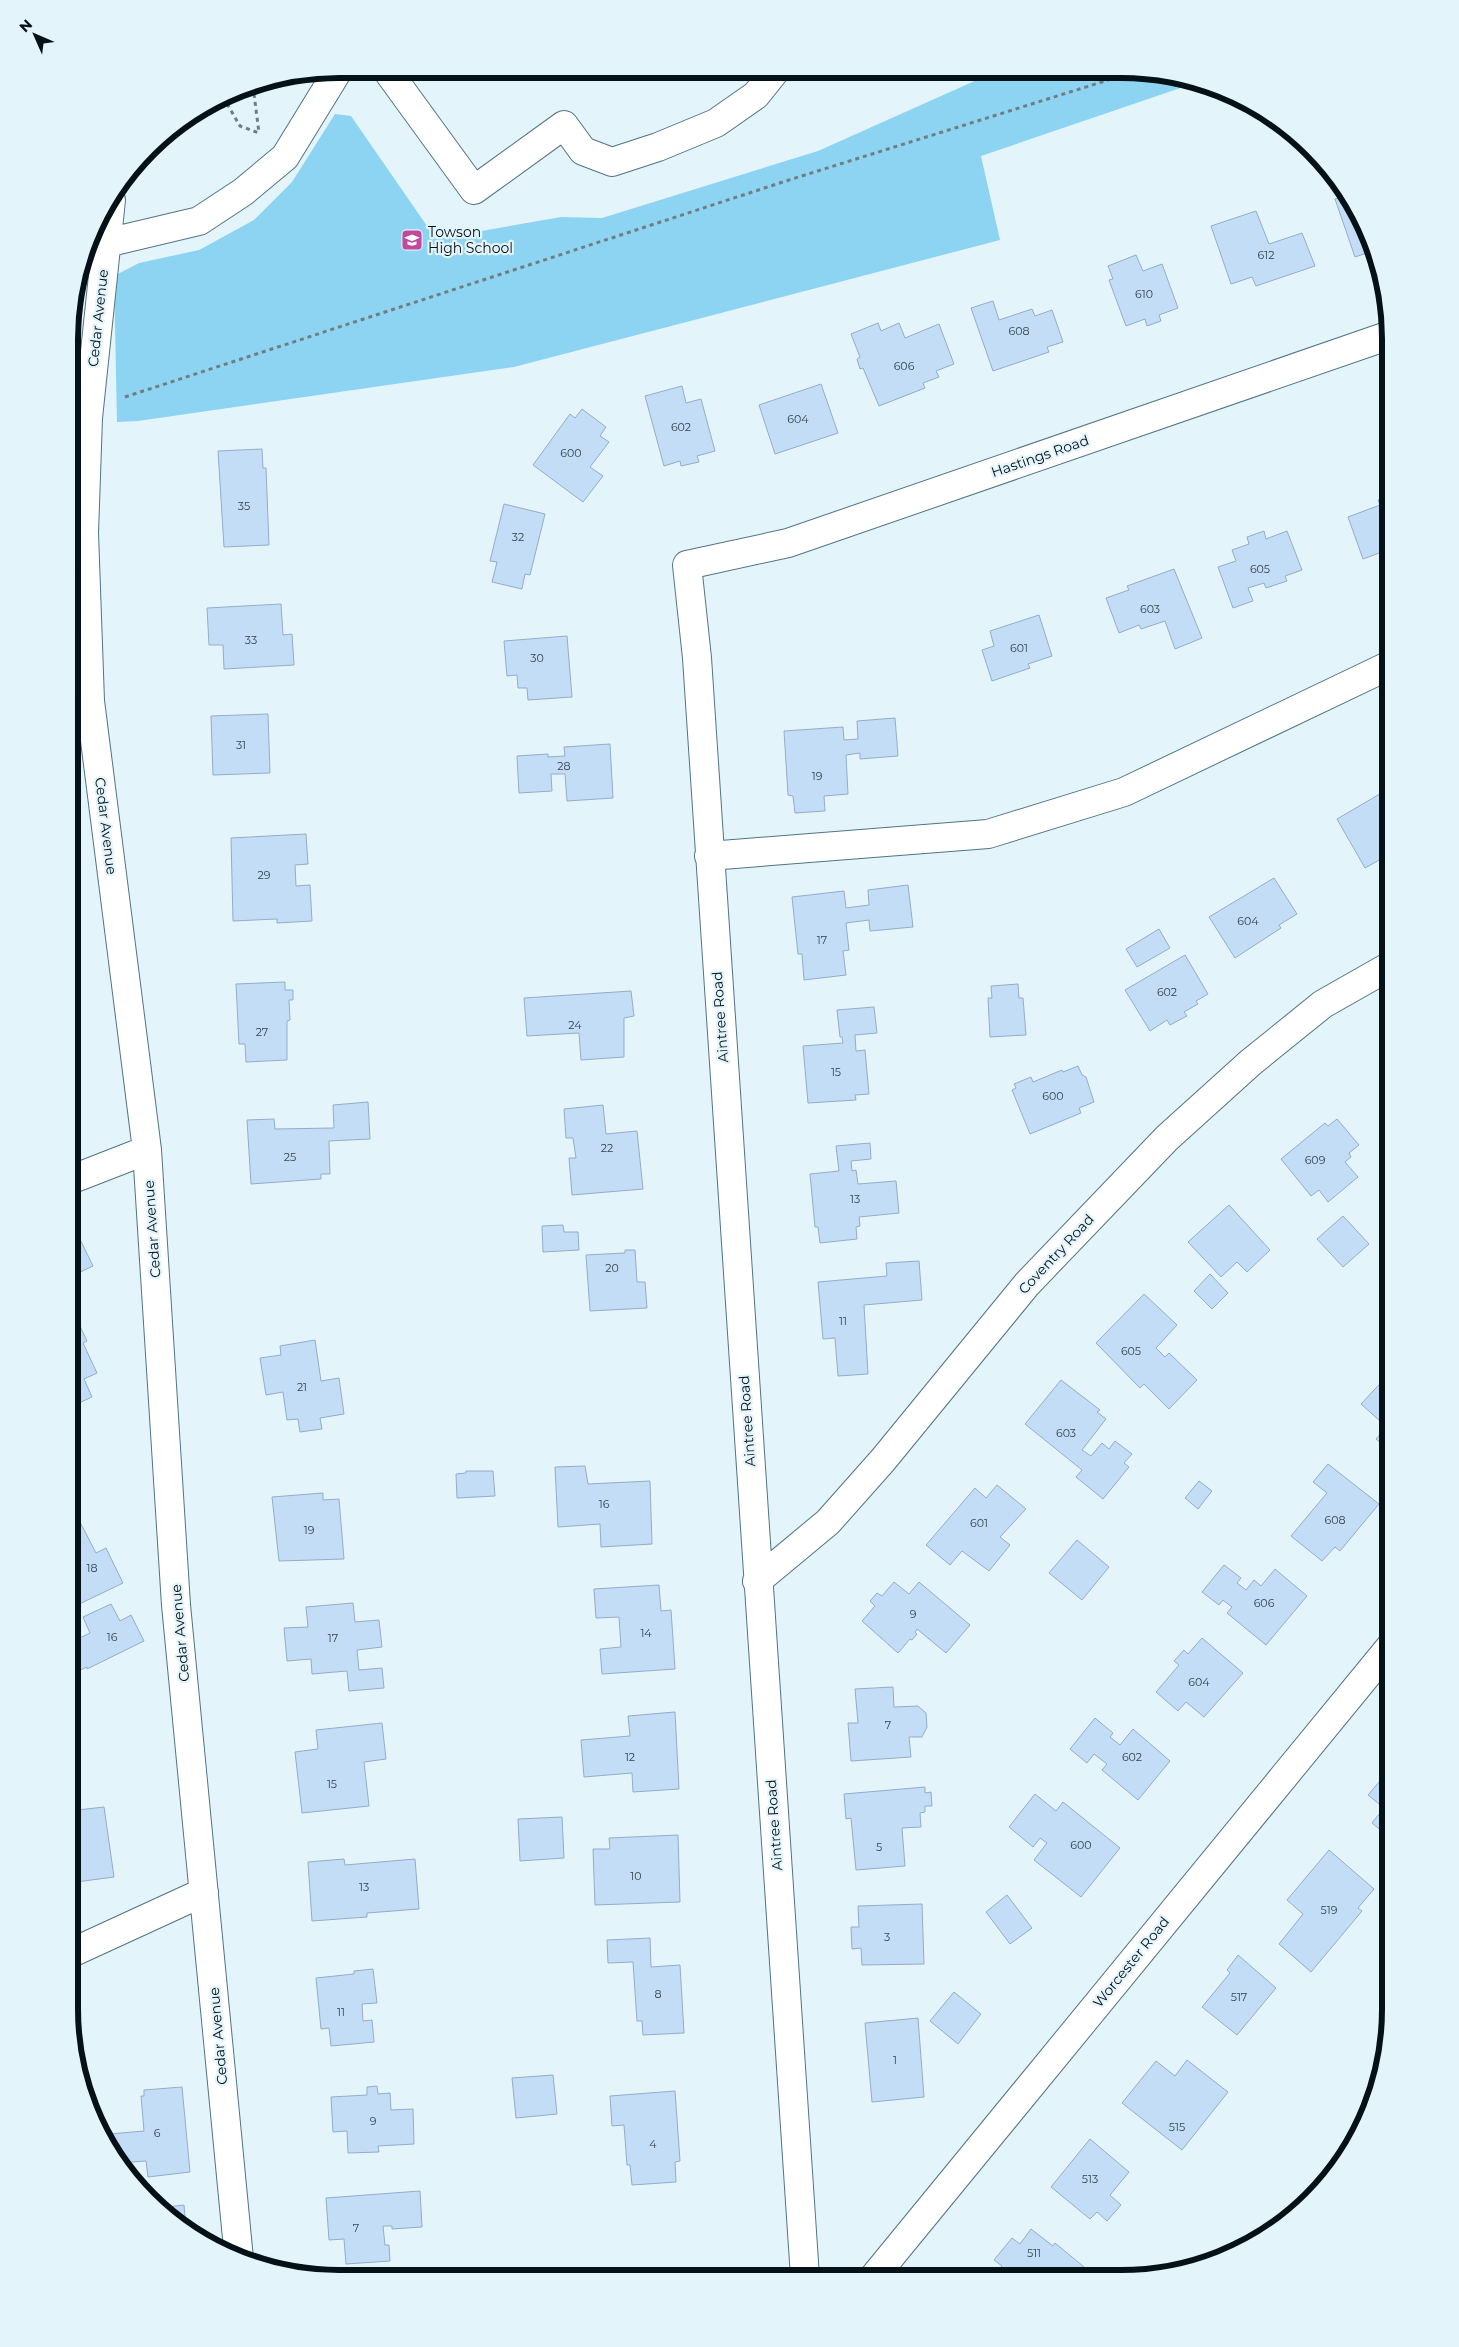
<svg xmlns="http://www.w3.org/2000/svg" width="1459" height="2347" font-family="Montserrat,sans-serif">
<rect width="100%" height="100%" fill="#e4f4fb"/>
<path fill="#8dd4f2" d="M997 71H1156L1198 82 981 156 1000 240 514 367 138 421 117 422 114 276 139 263 199 250 254 220 292 182 335 114 351 116 436 239 561 217 602 218 818 151Z"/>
<path fill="#c4ddf7" stroke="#93adc7" d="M1347 195 1370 235 1373 251 1355 257 1335 199Z
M1256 211 1269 244 1302 233 1315 266 1256 286 1252 277 1231 284 1211 226Z
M1136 255 1143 271 1162 264 1178 308 1159 315 1161 321 1147 326 1145 319 1126 326 1109 280 1113 279 1108 266Z
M993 301 999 320 1032 309 1035 316 1052 310 1063 342 1047 347 1049 352 993 371 971 308Z
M878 323 881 331 899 323 905 338 939 324 954 364 936 371 939 377 923 383 925 388 879 406 863 368 860 369 857 359 860 357 851 334Z
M821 384 838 433 775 454 759 405Z
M682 386 686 403 701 399 715 451 697 456 699 462 681 466 680 461 664 466 645 396Z
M582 409 606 427 600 436 609 442 590 467 603 476 583 502 533 465 570 414 575 418Z
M262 449 263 468H266L269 545 224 547 218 451Z
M1390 495V549L1363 559 1348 517 1380 505 1378 500Z
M504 504 545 514 530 575 525 574 522 589 492 582 497 562 490 561Z
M1264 531 1266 539 1287 531 1302 570 1285 576 1287 581 1266 588 1264 583 1248 588 1253 601 1233 608 1218 567 1236 561 1232 550 1249 544 1247 537Z
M1174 569 1202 638 1175 649 1165 621 1141 629 1139 625 1119 633 1106 598 1129 590 1127 586Z
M281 604 283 635 292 634 294 665 224 669 223 645H209L207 608Z
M1039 615 1052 656 1028 664 1030 668 992 681 982 650 994 646 990 631Z
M567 636 572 697 528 700 527 688H518L517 675 507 676 504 641Z
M268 714 270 773 213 775 211 716Z
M895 718 898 756 860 759V753L846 755 848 794 824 796 825 811 795 813 793 796 788 795 784 731 843 727 844 740 858 739 857 721Z
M610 744 613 798 567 801 565 774H551L552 791 519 793 517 756 548 754V757L565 756 564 747Z
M1390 788V854L1365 868 1337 819Z
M306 834 308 864 295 865 296 886 310 885 312 921 277 923V919L233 921 231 838Z
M1274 878 1297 914 1279 925 1281 928 1235 958 1209 917Z
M908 885 913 927 870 931 869 920 846 923 849 950 843 951 846 975 804 980 802 954H798L792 897 844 891 846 908 869 905 868 890Z
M1159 929 1170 948 1137 967 1126 949Z
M1185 955 1208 994 1196 1001 1198 1004 1184 1012 1187 1016 1170 1025 1167 1020 1150 1031 1125 990Z
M285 982V990H293V1000H289L290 1020 287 1021V1060L246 1062 245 1044H239L236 984Z
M1018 984 1019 998H1023L1026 1035 990 1037 988 998H992L991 986Z
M631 991 634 1016 624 1018V1057L581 1060 579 1033 527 1036 524 998Z
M874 1007 877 1033 855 1035 856 1051 865 1050 869 1094 855 1095 856 1100 808 1103 803 1046 843 1043 842 1037H840L837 1010Z
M1078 1066 1082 1075 1086 1077 1094 1102 1079 1108 1081 1113 1030 1134 1012 1090 1016 1088 1014 1084 1031 1077 1033 1082 1062 1070 1063 1072Z
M368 1102 370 1139 329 1141 330 1174H321V1179L251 1184 247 1120 274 1119 275 1129 334 1128 333 1105Z
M603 1105 606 1134 637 1131 643 1189 572 1195 569 1158H576L573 1138H566L564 1109Z
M1337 1119 1359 1145 1349 1153 1351 1157 1345 1162 1358 1177 1328 1202 1319 1190 1311 1196 1281 1159 1325 1123 1328 1126Z
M870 1143 871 1159 851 1161 852 1171 856 1170 858 1184 896 1181 899 1213 859 1217 860 1226 856 1227 857 1239 820 1243 818 1227H815L810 1174 839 1171 836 1146Z
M1229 1205 1270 1250 1247 1272 1237 1262 1221 1277 1188 1242Z
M1343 1216 1369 1244 1343 1267 1317 1239Z
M73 1225 93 1266 70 1277V1227Z
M563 1225 564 1232H578L579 1250 543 1252 542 1226Z
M625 1250H635L637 1282H645L647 1308 590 1311 586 1255 625 1253Z
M919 1261 922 1300 864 1305 868 1374 838 1376 835 1338 823 1339 818 1282 887 1276 886 1263Z
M1210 1274 1228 1293 1212 1309 1194 1291Z
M1144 1294 1177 1325 1156 1348 1165 1357 1169 1353 1197 1380 1169 1409 1144 1384 1140 1388 1096 1343Z
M72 1309 87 1341 83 1343 97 1373 84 1379 92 1397 70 1407V1310Z
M315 1340 321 1381 339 1378 344 1414 320 1418 322 1429 300 1432 298 1419 287 1420 283 1392 266 1395 260 1358 281 1355 280 1346Z
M1388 1375 1390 1377V1421L1384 1416 1380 1421 1361 1404Z
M1061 1380 1100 1410 1097 1412 1106 1419 1082 1450 1091 1456 1102 1443 1109 1449 1115 1441 1132 1454 1124 1463 1129 1467 1103 1499 1076 1477 1082 1470 1025 1424Z
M1390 1423V1451L1376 1439Z
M1328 1464 1379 1504 1340 1551 1335 1547 1322 1561 1291 1536 1327 1493 1313 1482Z
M585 1466 588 1484 650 1481 652 1544 601 1547 600 1524 558 1527 555 1467Z
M466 1471H493L495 1496 457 1498 456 1474 466 1473Z
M1199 1481 1212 1491 1198 1509 1185 1498Z
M997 1485 1026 1509 1000 1537 1010 1545 989 1571 962 1551 950 1565 926 1545 975 1488 986 1498Z
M323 1493V1500L339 1499 344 1559 279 1561 272 1497Z
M81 1524 96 1553 106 1548 123 1583 69 1609V1530Z
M1077 1540 1109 1567 1082 1600 1049 1573Z
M1224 1565 1241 1578 1237 1583 1246 1590 1254 1580 1261 1586 1275 1569 1307 1596 1266 1645 1227 1613 1232 1607 1223 1600 1219 1605 1202 1592Z
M894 1582 909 1594 919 1582 970 1625 946 1653 917 1629 915 1632 917 1634 912 1640 910 1639 898 1653 862 1621 875 1606 870 1601 877 1593 882 1596Z
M659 1585 661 1611 671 1610 675 1669 602 1674 600 1649 621 1647 619 1617 596 1618 594 1589Z
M353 1603 355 1622 379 1620 382 1647 357 1650 359 1670 382 1668 384 1688 349 1691 347 1671 312 1674 311 1659 287 1661 284 1628 308 1627 306 1607Z
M111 1604 120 1621 131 1615 144 1641 87 1669V1667L69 1675V1643L90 1633 83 1617Z
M1202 1638 1243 1673 1204 1717 1186 1702 1178 1711 1156 1692 1179 1665 1174 1661 1184 1650 1188 1654Z
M893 1687 894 1707 918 1706 926 1713 927 1727 922 1737H909L911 1757 851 1761 848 1723H858L855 1689Z
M675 1712 679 1789 633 1792 632 1773 584 1777 581 1740 630 1736 628 1716Z
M1095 1718 1113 1733 1110 1737 1120 1745 1133 1729 1170 1761 1138 1800 1102 1770 1107 1764 1094 1754 1087 1763 1070 1749Z
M382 1723 386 1759 364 1762 369 1806 302 1813 295 1752 318 1749 316 1730Z
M1390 1769V1838L1372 1823 1384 1808 1368 1795Z
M925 1787V1793L931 1792 932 1806H925V1812L920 1813 921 1827 902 1828 905 1866 856 1870 851 1818 846 1819 844 1794Z
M1035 1794 1056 1811 1063 1802 1120 1848 1081 1897 1034 1860 1047 1843 1040 1838 1033 1847 1009 1827Z
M104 1807 114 1877 69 1883V1811Z
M562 1817 564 1858 520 1861 518 1819Z
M678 1835 680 1902 595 1905 593 1849H610L609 1838Z
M1329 1850 1374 1889 1358 1908 1362 1911 1311 1972 1279 1944 1303 1914 1287 1900Z
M344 1859 345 1865 415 1859 419 1909 367 1913V1917L312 1921 308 1862Z
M1007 1895 1032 1928 1010 1944 986 1912Z
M922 1904 924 1964 862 1965 861 1948 852 1949 851 1927H859L858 1906Z
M650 1938 651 1967 680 1965 684 2033 643 2035 642 2021H637L633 1962 608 1963 607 1940Z
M1238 1955 1276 1988 1237 2035 1202 2007 1230 1973 1227 1970Z
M373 1969 377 2003 362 2004 363 2021 372 2020 374 2042 331 2046 329 2028 321 2029 316 1978 354 1974V1971Z
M954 1992 981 2014 958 2044 930 2021Z
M918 2018 924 2097 872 2102 865 2023Z
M1187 2060 1228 2092 1182 2150 1122 2103 1156 2061 1175 2076Z
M553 2075 557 2114 516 2118 512 2078Z
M377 2086 378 2094 390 2093 391 2110 413 2109 414 2144 378 2146 379 2152 348 2153 347 2131 333 2132 331 2097 367 2095V2087Z
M182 2087 190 2172 148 2177 146 2161 119 2163 111 2150 110 2134 144 2131 141 2096H144V2090Z
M675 2091 680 2161 675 2162 676 2182 632 2185 630 2165H627L624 2125 612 2126 610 2096Z
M1090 2139 1129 2172 1110 2195 1121 2205 1107 2221 1097 2212 1090 2219 1051 2187Z
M420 2191 422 2227 392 2229V2226H383L385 2245H389L390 2261 346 2264 344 2239 329 2240 326 2198Z
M184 2205 186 2228 196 2227 197 2236 174 2222 159 2208Z
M1031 2229 1053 2246 1055 2243 1089 2271 1083 2278H992L1002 2266 994 2260 1012 2238 1020 2244Z"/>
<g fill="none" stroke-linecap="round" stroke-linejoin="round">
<g stroke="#507484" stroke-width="30">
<path id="minor" d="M386 69 474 190 564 125 583 151 612 162 658 147 716 123 756 95 776 70
M111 200 88 418 84 533 90 701 147 1150 176 1605 239 2259
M89 247 199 221 243 192 285 157 339 69
M709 856 988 834 1124 792 1390 665
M70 1180 147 1150
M757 1581 828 1522 883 1460 1027 1284 1167 1138 1250 1063 1323 1004 1390 966
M69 1954 204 1892
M805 2277 697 658 687 565 788 543 1390 335
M873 2278 1390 1647"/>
</g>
<path stroke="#707e84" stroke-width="3" stroke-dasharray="4 4" stroke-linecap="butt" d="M253 86 259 133
M223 97 240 126 259 133
M125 397 789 180 1137 71"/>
<use href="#minor" stroke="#fff" stroke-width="28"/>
</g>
<defs>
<g id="school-square" transform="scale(1.125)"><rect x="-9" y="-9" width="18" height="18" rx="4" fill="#c1489d" stroke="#e4f4fb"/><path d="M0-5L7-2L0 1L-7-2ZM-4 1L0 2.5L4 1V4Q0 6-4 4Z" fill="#fff"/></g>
</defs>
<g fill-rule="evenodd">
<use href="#school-square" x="412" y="240"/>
</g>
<g text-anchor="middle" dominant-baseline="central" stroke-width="4.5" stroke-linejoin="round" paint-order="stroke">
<g font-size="11" fill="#34444f">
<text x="1266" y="255">612</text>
<text x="1144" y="294">610</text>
<text x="1019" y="331">608</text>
<text x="904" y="366">606</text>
<text x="798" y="419">604</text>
<text x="681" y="427">602</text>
<text x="571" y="453">600</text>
<text x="244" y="506">35</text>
<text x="518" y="537">32</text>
<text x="1260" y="569">605</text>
<text x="1150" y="609">603</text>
<text x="251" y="640">33</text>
<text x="1019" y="648">601</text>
<text x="537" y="658">30</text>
<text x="241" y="745">31</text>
<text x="564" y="766">28</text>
<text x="817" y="776">19</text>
<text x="264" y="875">29</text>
<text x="1248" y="921">604</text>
<text x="822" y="940">17</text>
<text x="1167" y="992">602</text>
<text x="575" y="1025">24</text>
<text x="262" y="1032">27</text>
<text x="836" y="1072">15</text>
<text x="1053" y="1096">600</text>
<text x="607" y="1148">22</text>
<text x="290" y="1157">25</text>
<text x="1315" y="1160">609</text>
<text x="855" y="1199">13</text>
<text x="612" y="1268">20</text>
<text x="843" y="1321">11</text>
<text x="1131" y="1351">605</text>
<text x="302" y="1387">21</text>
<text x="1066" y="1433">603</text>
<text x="604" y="1504">16</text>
<text x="1335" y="1520">608</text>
<text x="979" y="1523">601</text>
<text x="309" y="1530">19</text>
<text x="92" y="1568">18</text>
<text x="1264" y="1603">606</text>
<text x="913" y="1614">9</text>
<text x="646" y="1633">14</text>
<text x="112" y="1637">16</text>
<text x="333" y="1638">17</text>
<text x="1199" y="1682">604</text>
<text x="888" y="1725">7</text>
<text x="630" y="1757">12</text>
<text x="1132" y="1757">602</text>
<text x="332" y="1784">15</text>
<text x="1081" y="1845">600</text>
<text x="879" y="1847">5</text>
<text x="636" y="1876">10</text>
<text x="364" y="1887">13</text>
<text x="1329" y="1910">519</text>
<text x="887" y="1937">3</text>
<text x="658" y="1994">8</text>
<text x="1239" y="1997">517</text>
<text x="341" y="2012">11</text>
<text x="895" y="2060">1</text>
<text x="373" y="2121">9</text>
<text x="1177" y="2127">515</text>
<text x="157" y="2133">6</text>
<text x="653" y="2144">4</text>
<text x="1090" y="2179">513</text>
<text x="356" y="2228">7</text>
<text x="1034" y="2253">511</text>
</g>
<g font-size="14" fill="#041117" stroke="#e4f4fb" text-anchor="start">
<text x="428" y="232">Towson<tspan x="428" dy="16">High School</tspan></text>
</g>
<g font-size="14" fill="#041117" stroke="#e4f4fb">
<text transform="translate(98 318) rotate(-84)">Cedar Avenue</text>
<text transform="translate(1040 456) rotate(-19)">Hastings Road</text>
<text transform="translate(106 826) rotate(83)">Cedar Avenue</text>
<text transform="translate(720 1017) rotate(-94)">Aintree Road</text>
<text transform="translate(152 1229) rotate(-94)">Cedar Avenue</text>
<text transform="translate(1056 1254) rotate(-47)">Coventry Road</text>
<text transform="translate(747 1421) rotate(-94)">Aintree Road</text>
<text transform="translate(180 1633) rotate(-95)">Cedar Avenue</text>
<text transform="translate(774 1825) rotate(-94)">Aintree Road</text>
<text transform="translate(1131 1962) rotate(-51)">Worcester Road</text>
<text transform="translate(218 2036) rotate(-95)">Cedar Avenue</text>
</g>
</g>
<path d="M0 0H1459V2347H0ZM339 78H1121A261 261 0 0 1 1382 339V2009A261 261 0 0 1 1121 2270H339A261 261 0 0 1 78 2009V339A261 261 0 0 1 339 78Z" fill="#e4f4fb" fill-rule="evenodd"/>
<path fill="none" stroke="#041117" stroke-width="6" d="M339 78H1121A261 261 0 0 1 1382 339V2009A261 261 0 0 1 1121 2270H339A261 261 0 0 1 78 2009V339A261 261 0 0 1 339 78Z"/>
<g transform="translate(35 35) rotate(315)" stroke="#e4f4fb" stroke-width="4" paint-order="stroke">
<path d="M0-4L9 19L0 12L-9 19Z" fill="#041117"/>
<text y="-8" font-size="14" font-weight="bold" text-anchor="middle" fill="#041117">N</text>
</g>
</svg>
